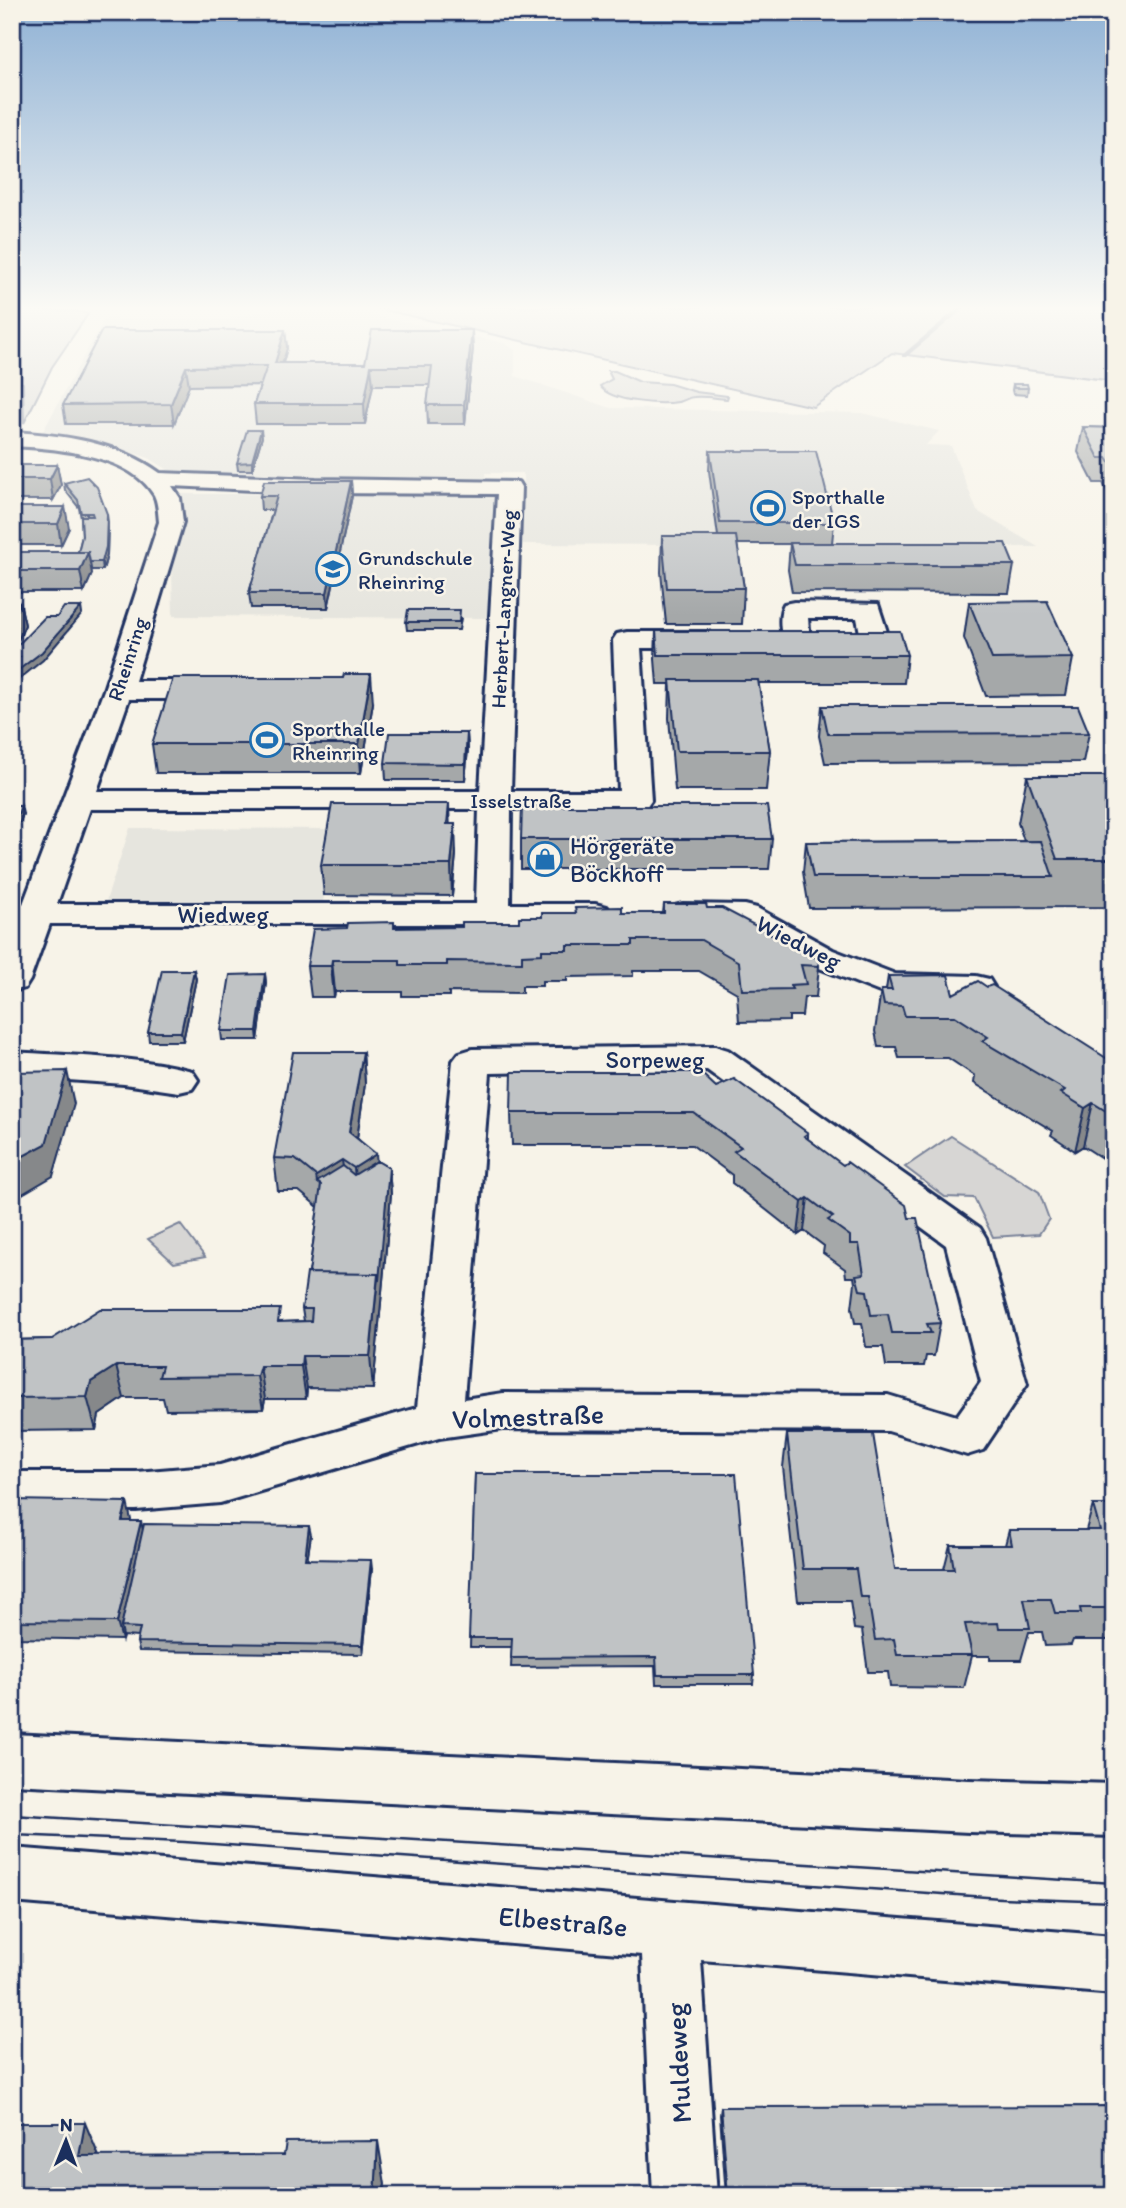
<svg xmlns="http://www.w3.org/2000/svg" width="1126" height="2208" font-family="Itim,sans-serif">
<rect width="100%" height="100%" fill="#f7f3e8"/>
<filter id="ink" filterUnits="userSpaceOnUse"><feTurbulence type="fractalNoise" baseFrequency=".0143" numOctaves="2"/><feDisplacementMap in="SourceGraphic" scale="14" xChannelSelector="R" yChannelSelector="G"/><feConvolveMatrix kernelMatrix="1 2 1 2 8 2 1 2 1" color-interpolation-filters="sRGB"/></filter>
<g filter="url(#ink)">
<path fill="#e6e5de" d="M281 307H335L504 343 515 350V376L611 408 862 413 939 431 926 445 951 446 977 511 1038 547 523 544V473H485L486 483 302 482 170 471 149 458 112 446 42 433 104 319H228Z
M165 494H499L490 618 173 616 171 522Z
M130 828 336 829 323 902 106 901Z"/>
<path fill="#d7d6d4" stroke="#798299" stroke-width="2" d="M371 307H1114V381L892 353 813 407Z
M12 310 77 311 88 314 52 367 24 423 23 383 12 381Z
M608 371H615L640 382 670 384 696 392 728 396 727 399C716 398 704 396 694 397 688 397 684 401 678 402 660 405 610 402 600 386L612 379Z
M951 1136 1039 1192 1049 1219 1039 1234 993 1237 974 1198 945 1197 905 1167Z
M180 1224 205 1257 174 1263 148 1239Z"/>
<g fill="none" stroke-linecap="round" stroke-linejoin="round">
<path fill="#727c95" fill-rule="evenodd" d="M959 307H966L906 357H902V355Z"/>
<g stroke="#1b2f5e" stroke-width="6">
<path id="minor" d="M12 432C63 435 118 442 160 473L316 479 518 482 521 487 511 791H619L613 640 617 634 627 632H707L717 634 721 640 717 646 707 648H641L651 800 646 807 635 809H511L510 904H595L607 907 612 914 607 921 595 924H50L30 980 25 988 12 991V932L15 924H12V904H23L104 690 159 522C158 513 158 503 154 495 130 454 54 448 12 446ZM172 486 316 493 497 494 480 791H97L129 699H221L231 696 235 690 231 684 221 681H135L183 522 180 498ZM90 809H479L476 904H57Z
M794 602 878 604 890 641 886 647 876 649 823 647 819 641 823 635 860 633 857 618H808L810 640 806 646 796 648 786 646C780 636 778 614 784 604Z
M683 904 745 905 757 908 833 950 895 974 976 976 989 979 994 987 989 995 976 998 890 996 809 964 738 925 683 924 671 921 666 914 671 907Z
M715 1046 728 1050 980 1228 986 1238 1027 1384 983 1450 967 1455 888 1431 503 1429 439 1438 220 1503 136 1510H12V1472H136L220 1465 417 1408 453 1061 459 1053 472 1049ZM707 1070 946 1245 981 1382 957 1416 888 1395 503 1393 464 1399 490 1073Z
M12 1052C72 1056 135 1056 192 1071L198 1080 192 1089 179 1092 124 1084 12 1076Z
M12 1734 969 1780 1114 1784V1836L969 1832 12 1784Z
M12 1848 1114 1936V1994L701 1960 717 2196H653L642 1955 12 1902Z"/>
</g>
<use href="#minor" fill="#f7f3e8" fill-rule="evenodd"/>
<path stroke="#1b2f5e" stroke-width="2.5" d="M12 1815 1114 1883
M12 1835 184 1842 1001 1898 1114 1902"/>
</g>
<path fill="#a5a8a9" stroke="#1b2f5e" stroke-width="2" d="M285 330 287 348 283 363H365L473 348 465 424H428L427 405 430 385H373L365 424H256L254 404 260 385 189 386 174 424H66L63 405Z
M1013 384 1028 388 1027 395 1013 394 1012 390Z
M1083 427 1114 428V504L1103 483H1094L1078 452Z
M262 437 252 470H238L237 463Z
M710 451 834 523 832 543 1014 565 1009 593 792 592 788 570 790 544H737L744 588 742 624H666L661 572 662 536H718L709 471Z
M12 465H57L61 485 53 500H12Z
M351 481 352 496 328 608H251L249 593 273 510H261L260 496Z
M64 483 108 522 107 555 103 570H91L92 574 84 592H12V552H78L82 536 81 518 79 508 65 490Z
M12 507 69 528 61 545H12Z
M969 602 1073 658 1066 695 986 696 964 638Z
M12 603H20L25 625 16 645H12Z
M461 618 459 630H407L406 622Z
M656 631 907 655 904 683H758L770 751 766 790H675L669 718 670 684H657L655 659Z
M373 703 361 773H156L152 744Z
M822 706 1089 733 1083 762 825 763 819 736Z
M467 733 468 749 465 780H386L385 763Z
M1027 776H1114V907L809 908 803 872 806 842 1024 841 1018 823Z
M12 806 23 814 17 830H12Z
M450 824 456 854 452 896 324 895 321 865Z
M521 839H772L769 869H521Z
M664 904 707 908 812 957 819 966 816 997H804L802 1016H789V1021L739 1022 737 993 699 971H633V976L567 977V981H542V986H522V993L449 992V996H402V992H335L334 997H311L307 966 395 928 462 927 519 922 542 917 622 913H663Z
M194 970 196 979 183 1041H149L148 1032Z
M265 974 266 983 258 1040H222L221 1031Z
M888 976 953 994 1114 1063V1166L1083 1146 1075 1151 1051 1135 1053 1131 974 1083 975 1076 948 1058H899L896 1047H878L875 1031 881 990H886Z
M363 1052 365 1084 357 1138 377 1161 389 1168 391 1194 373 1389 307 1388 306 1399H265L263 1409 166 1410 163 1398H124L99 1415 96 1430 12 1431V1340L52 1339 282 1322 304 1321 302 1309 309 1273 318 1207 299 1191H278L274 1158Z
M716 1087 808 1133V1139L909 1218 940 1323 934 1356H926L924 1366H886L883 1347H866L862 1323H855L852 1308 855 1283 854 1277H846L845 1269 823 1253 824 1246 804 1231 798 1235 732 1183V1175L692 1145H512L511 1113Z
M787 1434 895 1569H944L950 1545H1005L1009 1530H1086L1093 1505H1114V1632L1111 1640H1073L1071 1645 1045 1646 1042 1632H1029L1021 1660H990V1656H972L964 1688 890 1687 888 1672H868L862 1630 854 1629 850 1601H798L783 1467Z
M475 1474 754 1675 753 1684H656L655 1666 511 1667 512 1647H470Z
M12 1500 131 1521 143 1530 311 1535 307 1559 372 1569 363 1654 139 1651 137 1642 138 1637 123 1636 122 1640 12 1638Z
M721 2107 1114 2196H726L720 2115Z"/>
<path fill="#86888a" stroke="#1b2f5e" stroke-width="2" d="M285 330 287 348 277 382 275 363Z
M472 330 473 348 465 424 464 405Z
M371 366 373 385 365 424 364 404Z
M186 367 189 386 174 424 171 404Z
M261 430 262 437 252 470V462Z
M57 465 61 485 53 500 50 479Z
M351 481 352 496 328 608 327 593Z
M65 507 69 528 61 545 58 524Z
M107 514 108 522 107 555 103 570 102 562Z
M88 552 92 574 84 592 80 571Z
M20 603 25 625 16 645 12 621Z
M81 607 82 614 43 660 12 685V675Z
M371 674 373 703 361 773 359 744Z
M467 733 468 749 465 780V764Z
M449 804 450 834 447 824Z
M21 806 23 814 17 830 15 822Z
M455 824 456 854 452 896 451 865Z
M332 960 335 992 334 997 331 966Z
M194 970 196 979 183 1041 181 1032Z
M265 974 266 983 258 1040 257 1031Z
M363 1052 365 1084 353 1165 349 1132Z
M67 1071 74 1104 53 1176 12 1200V1162Z
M1093 1103 1083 1146 1075 1151 1085 1108Z
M376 1154 379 1187 357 1201 354 1168Z
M342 1160 346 1192 321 1185 317 1182 316 1176Z
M389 1168 391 1194 373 1389 370 1356Z
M808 1198 804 1231 798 1235 802 1202Z
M302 1356 307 1388 306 1399 301 1366Z
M116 1366 124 1398 99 1415 96 1430 87 1397 91 1382Z
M260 1366 265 1399 263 1409 257 1376Z
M127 1502 131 1520 127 1539 122 1521Z
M141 1521 145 1539 121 1627 123 1636 122 1640 117 1622Z
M309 1526 311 1535 306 1568 305 1559Z
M371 1560 372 1569 363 1654 362 1645Z
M85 2123 103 2166 79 2156Z
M378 2141 385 2184 384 2196H375Z"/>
<path fill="#c0c3c5" stroke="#1b2f5e" stroke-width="2" d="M102 330H285L275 363H365L372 330H472L464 405H427L432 366H371L364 404H254L267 366 186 367 171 404 63 405Z
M1013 384H1027L1028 388H1014Z
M1083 427 1114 428V469L1107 458H1099Z
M247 430H261L252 462 237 463Z
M710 451H816L834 523H720Z
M12 465H57L50 479H12Z
M87 477 97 487 107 514 106 547 102 562H90L88 552H78L82 536 81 516H93L92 513H81L78 500 64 483Z
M264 481H351L327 593H249L277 496H260Z
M12 507H65L58 524H12Z
M662 536H736L744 588H667Z
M790 543H1005L1014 565H795Z
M12 552H88L80 571H12Z
M1047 601 1073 658 992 659 969 602Z
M12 603H20L12 621Z
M64 607H81L42 652 12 675V662L19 657H12V651L45 617H57Z
M408 610H460L459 622H406Z
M656 631H900L907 655H658Z
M344 674H371L359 744H152L173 678H343Z
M670 680H758L770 751H677Z
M822 706H1078L1089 733 828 734Z
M389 733H467L465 764 385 763Z
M1027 776H1114V859H1057Z
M332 804H449L447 824H455L451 865H321Z
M12 806H21L15 822H12Z
M522 806H767L772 839H521Z
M1041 841 1053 877H813L806 842Z
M664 904H706L707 908H722L794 946H803L811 951 812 957H818L819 966 801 965 806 984 790 985 792 989 742 990 739 962 701 940H633V945H567V950H542V954L522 955V962L447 961V965H400V960H332L331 966H307L313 929 347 928 348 923 394 922V928L462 927V922H519V917H542V913H576L575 908 622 907V913H664Z
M162 970H194L181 1032H148Z
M265 974 257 1031H221L230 975Z
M948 975 953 994 978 981 987 987 992 985 1114 1063V1116L1093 1103 1085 1108 1061 1093 1065 1090 982 1041 988 1037 955 1016H905L902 1006 884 1005 881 990H892L888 976Z
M293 1052H363L349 1132 376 1154 354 1168 342 1160 316 1176 295 1159 274 1158Z
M67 1071 46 1144 12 1162V1076L14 1072Z
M512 1072H700L716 1087 734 1079 808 1133 804 1136 843 1165 847 1162 906 1205 909 1218H917L940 1323 927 1324 931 1333H892L888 1314 871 1315 867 1291 860 1290 856 1275 864 1274 859 1244H850V1236L828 1220 833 1217 808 1198 802 1202 734 1151 741 1147 694 1113H511Z
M377 1161 389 1168 379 1281 378 1274 309 1273 321 1185 317 1182 343 1166 354 1175Z
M307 1273 378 1274 370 1356H302L301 1366H260L257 1376 159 1377 162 1366H116L91 1382 87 1397 12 1398V1340L52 1339 100 1309H280L278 1322 311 1321 312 1309H302Z
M787 1434H873L895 1569H954L950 1545H1012L1009 1530H1100L1093 1505H1114V1608H1080L1081 1613H1055L1051 1599H1024L1030 1628H999L998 1623 965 1624 972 1655H897L894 1639 875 1640 868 1597H860L856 1569H803Z
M475 1474H736L754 1675H657L656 1657 511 1658 512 1638H469Z
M12 1500 127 1502 122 1521H141L117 1622 12 1621Z
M144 1524 309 1526 305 1559 371 1560 362 1645 137 1642 140 1628 121 1627Z
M1114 2106V2196H728L721 2107Z
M12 2123H85L79 2156 284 2155 286 2142 378 2141 375 2196H12Z"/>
</g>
<linearGradient id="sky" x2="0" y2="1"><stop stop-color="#90b2d5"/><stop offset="0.5" stop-color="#fbfaf5"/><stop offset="1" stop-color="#fbfaf5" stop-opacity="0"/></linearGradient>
<rect width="1126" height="616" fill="url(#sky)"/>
<defs>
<g id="stadium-ring" transform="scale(1.75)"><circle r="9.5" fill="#f7f3e8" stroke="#1f6fb2" stroke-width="1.5"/><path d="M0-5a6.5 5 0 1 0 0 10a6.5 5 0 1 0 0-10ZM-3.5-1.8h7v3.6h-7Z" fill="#1f6fb2"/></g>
<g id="school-ring" transform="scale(1.75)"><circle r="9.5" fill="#f7f3e8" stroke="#1f6fb2" stroke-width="1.5"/><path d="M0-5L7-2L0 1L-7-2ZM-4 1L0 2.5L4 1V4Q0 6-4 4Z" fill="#1f6fb2"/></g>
<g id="shop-ring" transform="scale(1.75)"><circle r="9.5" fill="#f7f3e8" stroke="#1f6fb2" stroke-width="1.5"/><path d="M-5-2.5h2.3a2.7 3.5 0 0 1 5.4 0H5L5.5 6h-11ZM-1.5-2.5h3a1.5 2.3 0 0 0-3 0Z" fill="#1f6fb2"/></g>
</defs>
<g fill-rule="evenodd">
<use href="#stadium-ring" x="768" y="508"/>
<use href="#school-ring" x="333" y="569"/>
<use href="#stadium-ring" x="267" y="740"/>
<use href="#shop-ring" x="545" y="859"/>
</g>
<g text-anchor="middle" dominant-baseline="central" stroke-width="5" stroke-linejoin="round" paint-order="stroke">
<g font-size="21" fill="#1b2f5e" stroke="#f7f3e8" text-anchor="start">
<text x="792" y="496">Sporthalle<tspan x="792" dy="24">der IGS</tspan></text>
<text x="358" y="557">Grundschule<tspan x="358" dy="24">Rheinring</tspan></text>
<text x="292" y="728">Sporthalle<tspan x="292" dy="24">Rheinring</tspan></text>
</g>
<g font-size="21" fill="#1b2f5e" stroke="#f7f3e8">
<text transform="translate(503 609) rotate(-87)">Herbert-Langner-Weg</text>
<text transform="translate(127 659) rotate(-72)">Rheinring</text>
<text x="521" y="800">Isselstraße</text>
</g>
<g font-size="24" fill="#1b2f5e" stroke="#f7f3e8" text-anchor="start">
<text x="570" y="845">Hörgeräte<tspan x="570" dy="28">Böckhoff</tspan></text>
</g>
<g font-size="24" fill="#1b2f5e" stroke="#f7f3e8">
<text x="223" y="914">Wiedweg</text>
<text transform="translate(799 942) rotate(27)">Wiedweg</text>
<text x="655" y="1059">Sorpeweg</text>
</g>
<g font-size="28" fill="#1b2f5e" stroke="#f7f3e8">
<text transform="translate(528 1416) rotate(-2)">Volmestraße</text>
<text transform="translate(563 1921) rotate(5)">Elbestraße</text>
<text transform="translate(678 2063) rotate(-93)">Muldeweg</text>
</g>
</g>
<rect width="1126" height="2208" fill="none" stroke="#f7f3e8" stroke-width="42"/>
<rect x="21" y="21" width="1084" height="2166" fill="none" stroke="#1b2f5e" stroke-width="2.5" filter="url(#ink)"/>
<g transform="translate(66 2141) rotate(1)" stroke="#f7f3e8" stroke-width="5" paint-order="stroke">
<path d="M0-5L12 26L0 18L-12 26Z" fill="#1b2f5e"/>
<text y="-10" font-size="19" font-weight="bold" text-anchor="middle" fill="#1b2f5e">N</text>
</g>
</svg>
